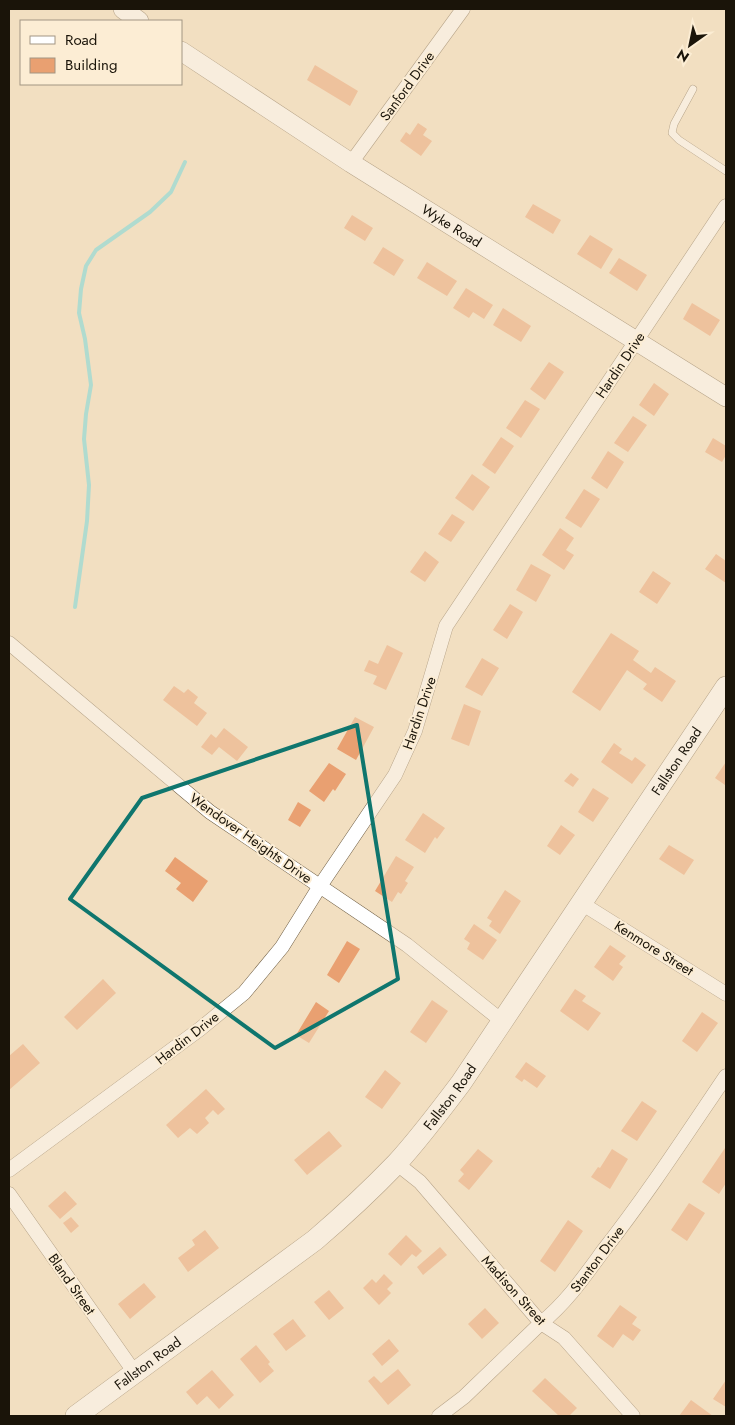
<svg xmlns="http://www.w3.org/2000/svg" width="735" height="1425" font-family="Jost,sans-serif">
<rect width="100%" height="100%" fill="#f2dfc1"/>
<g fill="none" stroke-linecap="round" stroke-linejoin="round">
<path stroke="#60d8df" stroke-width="4" d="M75 607 87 521 89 485 84 439 86 414 91 385 85 339 79 313 81 289 86 266 96 250 150 212 171 192 185 162"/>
</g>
<path fill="#e9a071" d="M315 65 358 91 350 106 307 80Z
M418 123 427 129 423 135 432 141 421 156 400 141 406 132 410 135Z
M533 204 561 220 553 234 525 217Z
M352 215 373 228 365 241 344 228Z
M590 235 613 249 601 269 577 254Z
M383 247 404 260 394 276 373 263Z
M619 258 647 275 637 291 609 273Z
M427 262 457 281 447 296 417 278Z
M466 288 493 305 484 319 473 312 469 318 453 308Z
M692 303 720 320 710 336 683 319Z
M503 308 531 326 521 342 493 325Z
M549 362 564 372 545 400 530 389Z
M654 383 669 394 654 416 639 405Z
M525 400 540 409 521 438 506 428Z
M633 416 647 425 628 452 614 443Z
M501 437 514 446 495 474 482 465Z
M713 438 726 446V455L722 462 705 452Z
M608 451 624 462 607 489 591 478Z
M472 474 490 487 473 511 455 498Z
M584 489 600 499 581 528 565 518Z
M452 514 465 522 451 542 438 534Z
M560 528 574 538 566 550 574 555 564 570 542 555Z
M425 551 439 562 425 582 410 572Z
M716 554 726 561V583L705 569Z
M531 564 551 575 536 602 516 590Z
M653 571 671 583 657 604 639 592Z
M510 604 523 612 507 639 493 630Z
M611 633 639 651 633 660 651 673 655 667 676 681 662 702 643 689 647 684 627 670 600 711 572 692Z
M387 645 403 653 386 690 373 684 377 676 364 671 369 660 378 664Z
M482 658 499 668 482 696 465 687Z
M174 686 184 693 188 689 198 697 194 703 207 713 197 726 163 700Z
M464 704 481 711 469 746 451 739Z
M355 717 374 727 356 760 337 749Z
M224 728 248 747 237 761 219 747 212 755 201 747 211 734 216 738Z
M614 743 622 749 619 753 632 761 635 757 646 765 632 784 601 762Z
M726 762V783L725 785 715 778Z
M329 763 346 774 335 791 333 789 324 802 309 791Z
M571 773 579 779 573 787 564 781Z
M593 788 609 798 593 822 578 812Z
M298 802 311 810 300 827 288 820Z
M423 813 445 828 437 839 435 837 425 853 405 840Z
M561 825 575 835 560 855 547 846Z
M669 845 694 860 684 875 659 859Z
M396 856 414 867 405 881 408 883 401 894 398 892 392 902 375 891Z
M175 857 208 881 193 902 176 889 181 883 165 871Z
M505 890 521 901 500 934 489 926 492 921 487 918Z
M474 924 497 940 483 960 467 949 470 943 464 939Z
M347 941 360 949 339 983 327 975Z
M610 945 626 956 619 964 623 967 613 981 594 967Z
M103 979 116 993 77 1030 64 1017Z
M575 989 586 996 582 1001 601 1013 588 1031 560 1011Z
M432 1000 448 1011 426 1043 410 1032Z
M316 1002 329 1011 309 1043 296 1035Z
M702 1012 718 1023 697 1052 682 1041Z
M23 1044 40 1063 9 1090V1056Z
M526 1062 546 1076 537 1088 524 1079 522 1082 515 1077Z
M385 1070 401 1083 382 1109 365 1097Z
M206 1089 225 1109 218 1115 213 1110 205 1118 209 1123 197 1134 190 1128 178 1138 166 1125Z
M642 1101 657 1111 637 1141 621 1131Z
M329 1131 342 1146 307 1175 294 1160Z
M725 1148 726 1149V1183L719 1194 702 1182Z
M478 1149 493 1161 469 1190 458 1181 464 1174 460 1170Z
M612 1149 628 1159 610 1189 591 1177 598 1167 600 1168Z
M65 1191 77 1204 60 1219 48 1206Z
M689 1203 705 1213 687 1241 671 1230Z
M71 1217 79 1226 71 1233 63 1223Z
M568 1220 583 1231 555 1272 540 1261Z
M205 1230 219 1248 188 1272 178 1258 195 1245 192 1240Z
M406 1235 422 1251 416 1257 412 1254 401 1266 388 1254Z
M440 1247 447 1255 423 1275 417 1267Z
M384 1274 393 1283 387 1289 391 1293 379 1305 363 1288 372 1279 376 1283Z
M144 1283 156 1297 130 1319 118 1304Z
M329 1290 344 1308 329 1320 314 1302Z
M620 1305 637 1317 632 1324 641 1330 633 1341 623 1334 613 1348 597 1336Z
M485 1308 499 1323 482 1339 468 1324Z
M293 1319 306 1336 286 1351 273 1334Z
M389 1339 399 1351 382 1366 372 1354Z
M256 1345 270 1362 268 1364 274 1371 260 1383 240 1359Z
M398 1369 411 1385 388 1405 368 1381 374 1376 381 1383Z
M212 1370 234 1395 219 1409 207 1396 197 1405 186 1392Z
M545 1378 577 1408 569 1416H559L532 1391Z
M726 1380V1407L713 1399Z
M691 1400 713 1416H679Z"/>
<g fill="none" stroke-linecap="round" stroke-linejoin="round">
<g stroke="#6f5e44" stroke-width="8">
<path id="lane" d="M693 89 674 124 672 133 679 140 726 171"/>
</g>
<g stroke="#6f5e44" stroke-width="15">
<path id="street" d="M351 163 463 9
M9 643 210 812 407 945 502 1021
M581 903 726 994
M396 1163 420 1182 541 1323 564 1338 633 1416
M9 1170 200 1029 244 993 282 947 320 886 395 775 415 731 446 626 726 206
M9 1194 135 1373
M439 1416 464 1397 541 1323C566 1303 584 1277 603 1251 647 1195 686 1135 726 1076"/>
</g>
<g stroke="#6f5e44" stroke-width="20">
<g id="secondary">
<path d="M123 9 139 21"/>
<path id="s1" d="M181 51 351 163 726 397"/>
</g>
</g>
<g stroke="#6f5e44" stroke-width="22">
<g id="primary">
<path id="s2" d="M76 1416 315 1240C343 1216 370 1191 396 1164 419 1139 440 1111 461 1083L726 687"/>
</g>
</g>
<use href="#lane" stroke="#fff" stroke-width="7"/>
<use href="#street" stroke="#fff" stroke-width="14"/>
<use href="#secondary" stroke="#fff" stroke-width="19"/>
<use href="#primary" stroke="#fff" stroke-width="21"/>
</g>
<path d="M0 0H735V1425H0ZM357 725 398 979 275 1048 70 899 142 798Z" fill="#f2dfc1" fill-opacity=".55" fill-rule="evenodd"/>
<path fill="none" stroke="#0f766e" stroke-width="4" stroke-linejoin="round" d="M357 725 398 979 275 1048 70 899 142 798Z"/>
<g text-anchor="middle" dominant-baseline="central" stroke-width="4" stroke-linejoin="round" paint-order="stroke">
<g font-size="14" fill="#1a1409" stroke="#fcedd4">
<text transform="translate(407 86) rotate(-54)">Sanford Drive</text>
<text stroke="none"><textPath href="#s1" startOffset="322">Wyke Road</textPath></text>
<text transform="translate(620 365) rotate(-56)">Hardin Drive</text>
<text transform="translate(419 713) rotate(-71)">Hardin Drive</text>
<text stroke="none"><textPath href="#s2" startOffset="899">Fallston Road</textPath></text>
<text transform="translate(251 838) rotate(35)">Wendover Heights Drive</text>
<text transform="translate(654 948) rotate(32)">Kenmore Street</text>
<text transform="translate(187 1038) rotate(-38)">Hardin Drive</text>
<text stroke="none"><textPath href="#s2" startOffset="494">Fallston Road</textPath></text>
<text transform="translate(597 1259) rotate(-53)">Stanton Drive</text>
<text transform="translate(72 1284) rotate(55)">Bland Street</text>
<text transform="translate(514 1290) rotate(48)">Madison Street</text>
<text stroke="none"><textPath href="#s2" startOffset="89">Fallston Road</textPath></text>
</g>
</g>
<rect width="735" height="1425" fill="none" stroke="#1a1409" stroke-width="20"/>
<rect x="20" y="20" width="162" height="65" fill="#fcedd4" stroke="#a29683"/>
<rect x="30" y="36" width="25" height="8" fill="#ffffff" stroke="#a29683"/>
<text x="65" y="45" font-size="15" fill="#1a1409">Road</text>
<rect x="30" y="58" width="25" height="15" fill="#e9a071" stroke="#a29683"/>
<text x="65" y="70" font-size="15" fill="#1a1409">Building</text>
<g transform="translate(690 45) rotate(213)" stroke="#fcedd4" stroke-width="4" paint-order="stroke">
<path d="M0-4L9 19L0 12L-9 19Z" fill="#1a1409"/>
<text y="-8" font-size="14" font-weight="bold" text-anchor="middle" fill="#1a1409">N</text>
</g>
</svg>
